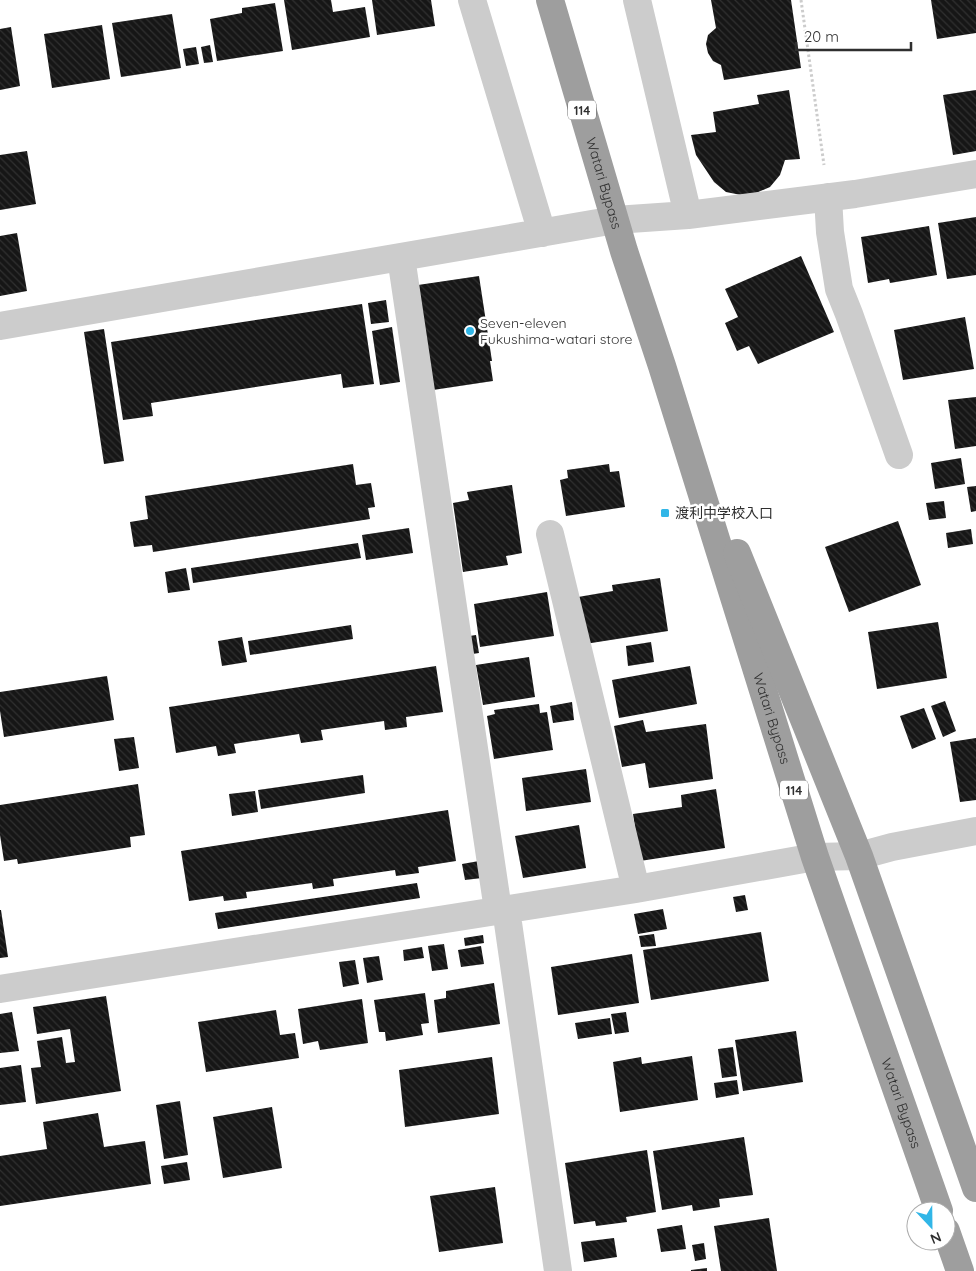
<svg xmlns="http://www.w3.org/2000/svg" width="976" height="1271" font-family="Quicksand,'Noto Sans JP',sans-serif">
<defs>
<pattern id="building-back-hatch" width="6" height="6" patternUnits="userSpaceOnUse" patternTransform="scale(1.25)"><rect width="6" height="6" fill="#161616"/><path d="M-1 5l2 2M0 0l6 6M5-1l2 2" fill="none" stroke="#303030"/></pattern>
</defs>
<rect width="100%" height="100%" fill="#fff"/>
<path fill="url(#building-back-hatch)" d="M284 0H331L333 12 365 7 370 37 292 50Z
M372 0H431L435 26 377 35Z
M711 0H791L801 68 724 80 721 65 713 61 708 53 706 44 708 35 716 28Z
M931 0H976V33L937 39Z
M275 3 283 51 217 61 210 19 242 13V8Z
M172 14 181 68 121 77 112 23Z
M102 25 110 79 52 88 44 34Z
M11 27 20 86 0 90V29Z
M210 45 213 62 204 63 201 47Z
M196 47 199 64 186 66 183 49Z
M789 90 800 159 785 160 780 175 770 187 756 193 741 195 726 192 714 182 696 155 691 135 716 132 713 112 759 104 757 95Z
M976 90V151L953 155 943 95Z
M27 151 36 204 0 210V155Z
M976 217V275L947 279 938 223Z
M929 226 937 275 890 283 889 279 868 283 861 237Z
M17 233 27 291 0 296V236Z
M801 256 834 332 758 364 749 346 737 351 725 323 738 317 725 289Z
M479 276 492 361H490L493 381 433 390 418 285Z
M386 300 389 322 371 324 368 303Z
M362 304 374 384 343 388 341 374 151 403 153 416 123 420 111 342Z
M965 317 974 369 903 380 894 330Z
M392 327 400 382 380 385 372 331Z
M104 329 124 461 104 464 84 332Z
M976 397V446L955 449 948 400Z
M961 458 965 484 935 489 931 463Z
M353 464 356 485 371 483 375 507 368 508 370 519 153 552 152 545 134 547 130 522 148 519 145 496Z
M609 464 610 472 619 471 625 507 566 516 560 480 568 478 567 470Z
M512 485 522 553 506 556 508 565 463 572 453 503 469 500 467 492Z
M976 486V511L971 512 967 487Z
M944 501 946 518 929 520 926 503Z
M898 521 921 585 849 612 825 547Z
M409 528 413 553 366 560 362 535Z
M971 529 973 544 948 548 946 533Z
M358 543 361 558 193 583 191 568Z
M186 568 190 590 168 593 165 572Z
M660 578 668 631 585 644 578 597 613 591 612 585Z
M547 592 554 636 480 647 474 604Z
M938 622 947 678 877 689 868 632Z
M351 625 353 639 250 655 248 641Z
M476 635 479 653 466 655 463 637Z
M242 637 247 662 222 666 218 641Z
M651 642 654 662 628 666 626 646Z
M529 657 535 697 483 705 476 665Z
M436 666 443 712 406 717 407 727 385 730 384 721 321 730 323 740 301 743 299 734 234 744 236 753 218 756 216 746 176 753 169 707Z
M690 666 697 704 619 718 612 680Z
M107 676 114 720 4 737 0 711V692Z
M945 701 956 731 943 737 931 706Z
M572 702 574 720 553 723 550 706Z
M539 704 540 713 547 712 553 750 494 759 487 716 495 714 494 710Z
M924 708 936 739 912 749 900 716Z
M643 720 646 732 706 724 713 779 649 788 645 763 622 767 614 726Z
M134 737 139 768 119 771 114 739Z
M976 738V800L960 802 950 742Z
M586 769 591 802 526 811 522 778Z
M363 775 365 793 261 809 258 790Z
M138 784 145 835 130 837 131 847 18 864 17 859 4 861 0 835V805Z
M716 789 725 848 640 861 633 814 682 807 681 795Z
M255 791 258 812 232 816 229 794Z
M448 810 456 861 418 867 419 873 396 876 395 870 333 879 334 886 313 889 312 883 246 892 247 898 224 901 223 896 189 901 181 851Z
M579 825 586 868 523 878 515 836Z
M479 861 482 878 465 880 462 864Z
M417 883 420 898 218 929 215 913Z
M745 895 748 910 736 912 733 897Z
M663 909 667 929 638 934 634 914Z
M0 910H1L8 957 0 958Z
M761 932 769 981 651 1000 643 950Z
M654 934 656 946 641 947 639 936Z
M483 935 484 943 465 946 464 938Z
M444 944 448 969 432 971 428 946Z
M481 946 484 964 461 967 458 950Z
M422 947 424 958 404 961 403 950Z
M632 954 639 1003 558 1015 551 967Z
M379 956 383 980 367 983 363 958Z
M355 960 359 984 343 987 339 962Z
M494 983 500 1024 438 1033 434 1000 446 998V991Z
M425 993 429 1023 421 1024 423 1035 386 1041 385 1032H379L374 1000Z
M106 996 121 1091 36 1104 31 1068 41 1067 37 1041 62 1037 66 1063 75 1062 70 1029 37 1034 33 1007Z
M362 999 368 1043 320 1050 318 1041 303 1044 298 1009Z
M276 1010 280 1035 295 1033 299 1058 206 1072 198 1022Z
M12 1012 19 1051 0 1053V1014Z
M626 1012 629 1032 615 1034 611 1014Z
M610 1018 612 1034 578 1039 575 1023Z
M796 1031 803 1082 743 1091 735 1040Z
M733 1047 737 1076 722 1078 718 1049Z
M692 1056 698 1100 620 1112 613 1062 641 1057 642 1064Z
M492 1057 499 1114 405 1127 399 1070Z
M21 1065 26 1102 0 1105V1068Z
M737 1080 739 1094 716 1098 714 1083Z
M180 1101 188 1155 164 1159 156 1105Z
M272 1107 282 1168 223 1178 213 1117Z
M98 1113 104 1147 145 1141 151 1184 0 1206V1156L47 1149 43 1122Z
M744 1137 753 1195 719 1199 720 1207 693 1211 692 1205 662 1210 653 1151Z
M647 1150 656 1212 626 1217 627 1222 596 1226 595 1221 574 1224 565 1163Z
M187 1162 190 1180 164 1184 161 1166Z
M495 1187 503 1243 439 1252 430 1196Z
M769 1218 777 1271H721L714 1226Z
M682 1225 686 1249 661 1252 657 1229Z
M614 1238 617 1257 584 1262 581 1242Z
M704 1243 706 1259 695 1261 692 1245Z
M707 1268V1271H691V1270Z"/>
<g fill="none" stroke-linecap="round" stroke-linejoin="round">
<path stroke="#ccc" stroke-width="3" stroke-dasharray="2.5 2.5" stroke-linecap="butt" d="M801 0 824 165"/>
<path stroke="#ccc" stroke-width="28" d="M472 0 542 233
M637 0 688 215
M828 197 830 232 839 289 849 314 899 455
M401 257 498 910
M0 326 615 220 688 215 855 194 976 174
M550 534 636 889
M506 909 558 1271
M0 989 636 889 815 857 859 856 892 847 976 831"/>
<g stroke="#9e9e9e" stroke-width="28">
<path id="s1" d="M550 0 624 251 662 366 815 857 939 1211"/>
<path d="M737 553 859 856 976 1188"/>
<path d="M946 1231 960 1271"/>
</g>
</g>
<g fill="#31b6e7" stroke="#fff" stroke-width="2">
<circle cx="470" cy="331" r="5"/>
<rect x="660" y="508" width="10" height="10" rx="2.5"/>
</g>
<g text-anchor="middle" dominant-baseline="central" stroke-width="5" stroke-linejoin="round" paint-order="stroke">
<g fill="#fff" stroke="#6d6d6d" stroke-width="1">
<rect x="568" y="100.5" width="28" height="19" rx="4"/>
<rect x="780" y="780.5" width="28" height="19" rx="4"/>
</g>
<g font-size="12" font-weight="bold" fill="#2f2f2f">
<text x="582" y="110">114</text>
<text x="794" y="790">114</text>
</g>
<g font-size="14" fill="#2f2f2f" stroke="#fff">
<text stroke="none"><textPath href="#s1" startOffset="191">Watari Bypass</textPath></text>
<text stroke="none"><textPath href="#s1" startOffset="752">Watari Bypass</textPath></text>
<text stroke="none"><textPath href="#s1" startOffset="1158">Watari Bypass</textPath></text>
</g>
<g font-size="14" fill="#2f2f2f" stroke="#fff" text-anchor="start">
<text x="480" y="323">Seven-eleven<tspan x="480" dy="16">Fukushima-watari store</tspan></text>
<text x="675" y="513">渡利中学校入口</text>
</g>
</g>
<g transform="translate(931 1226) rotate(158)"><circle r="24" fill="#ffffff" stroke="#acacac"/>
<path d="M0-4L9 19L0 12L-9 19Z" fill="#31b6e7"/>
<text y="-8" font-size="14" font-weight="bold" text-anchor="middle" fill="#2f2f2f">N</text>
</g>
<path d="M796 42v8h115v-8" fill="none" stroke="#2f2f2f" stroke-width="2.5"/>
<text x="804" y="42" font-size="15" fill="#2f2f2f" stroke="#ffffff" stroke-width="4" paint-order="stroke">20 m</text>
</svg>
